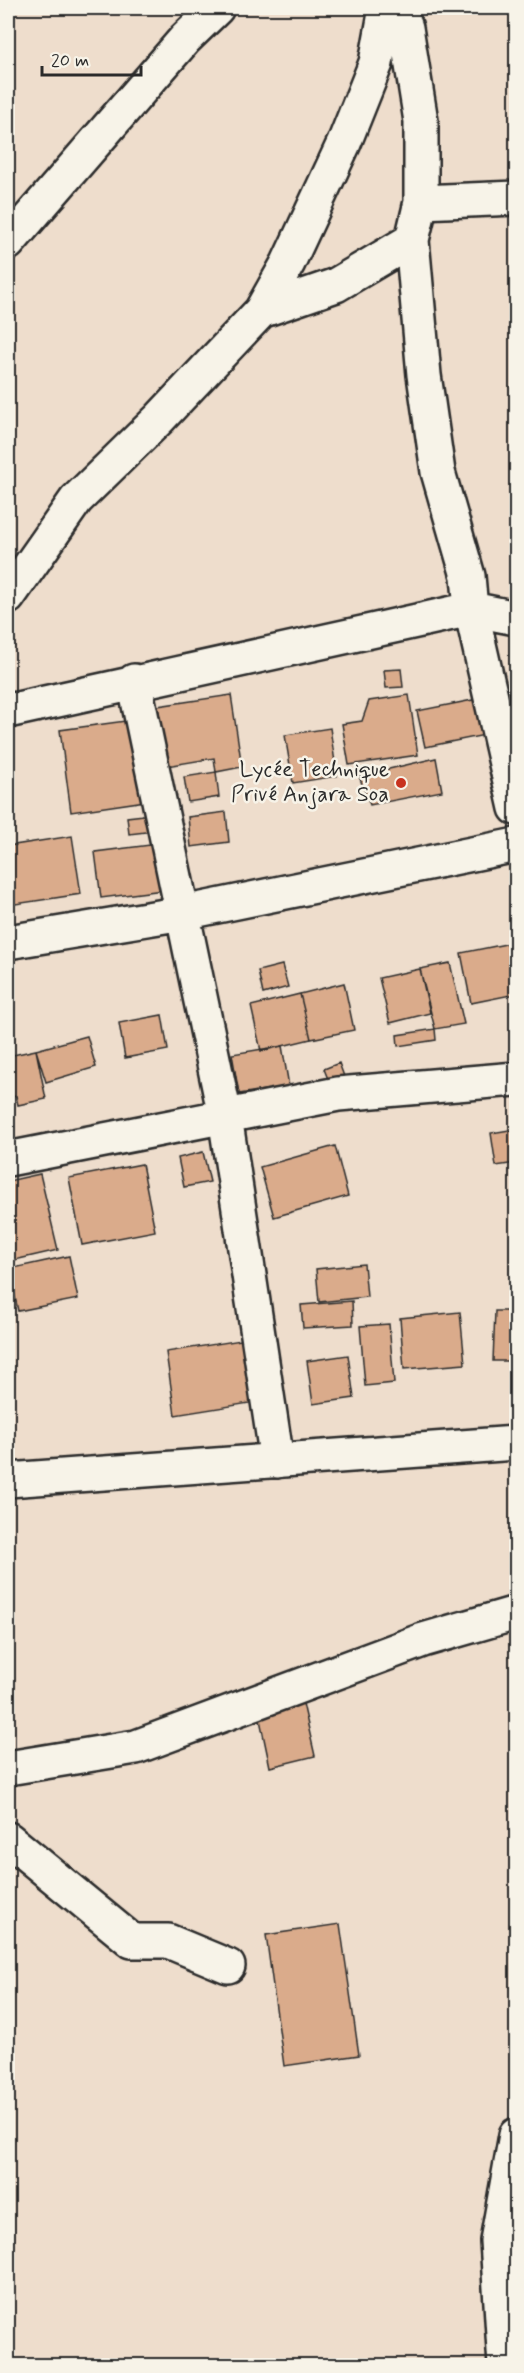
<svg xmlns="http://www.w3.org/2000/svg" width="524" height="2373" font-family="Mynerve,sans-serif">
<rect width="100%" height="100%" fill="#edc"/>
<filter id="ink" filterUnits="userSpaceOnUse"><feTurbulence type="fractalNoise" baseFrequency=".0167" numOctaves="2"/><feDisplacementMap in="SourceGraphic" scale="12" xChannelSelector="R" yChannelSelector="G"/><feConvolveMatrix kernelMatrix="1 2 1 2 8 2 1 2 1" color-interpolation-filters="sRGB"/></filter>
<g filter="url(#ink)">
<path fill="#daab8b" stroke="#2b2b2b" stroke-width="1.5" d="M401 669 403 687 386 688 384 670Z
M231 695 242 767 216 772 214 758 167 766 158 706Z
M409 695 418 755 349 765 342 724 362 721 369 701Z
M478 699 485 735 425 747 417 711Z
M140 719 152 800 71 812 60 730Z
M330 728 337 776 293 783 285 735Z
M436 758 442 791 370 805 359 776Z
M216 772 219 797 188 802 184 777Z
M226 812 229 842 191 847 188 817Z
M152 814 154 831 129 834 127 817Z
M72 836 81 894 9 905 8 846Z
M158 844 163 890 101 898 95 852Z
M516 942V994L471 1003 461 953Z
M450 963 464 1024 435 1029 420 969Z
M282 965 288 987 263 994 258 971Z
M420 969 430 1013 390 1023 379 978Z
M344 983 354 1030 311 1039 300 994Z
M300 994 311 1039 261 1051 251 1006Z
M162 1015 168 1050 125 1058 119 1023Z
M435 1029 436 1040 398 1046 397 1035Z
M87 1036 96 1067 46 1082 36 1050Z
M282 1046 289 1086 239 1094 232 1054Z
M36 1050 46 1099 18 1105 16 1096 8 1098V1056Z
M339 1063 345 1079 330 1084 324 1069Z
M516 1129V1163L496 1166 491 1133Z
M335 1146 348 1196 274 1217 260 1167Z
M203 1152 210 1182 184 1187 178 1158Z
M142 1164 155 1231 82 1245 69 1178Z
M40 1174 58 1250 10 1261 8 1250V1181Z
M69 1256 78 1299 18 1311 9 1269Z
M364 1264 367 1297 319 1302 316 1269Z
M352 1301 353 1325 303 1328 301 1305Z
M495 1311H516V1361H493Z
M460 1312 465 1364 404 1369 400 1318Z
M389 1324 394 1383 365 1386 360 1326Z
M247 1339 256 1402 175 1415 166 1352Z
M348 1355 354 1398 313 1404 307 1361Z
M302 1699 315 1756 270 1767 258 1710Z
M340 1924 359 2055 284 2066 266 1935Z"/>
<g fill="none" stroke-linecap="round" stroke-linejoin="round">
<g stroke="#2b2b2b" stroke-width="38">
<path id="minor" d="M399 8 406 28 421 121V202L412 240 424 375 438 472 468 576 471 609 516 808
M421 202 516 198
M8 243 185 39 217 8
M261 311 336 285 412 240
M8 597 76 500 159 419 261 311 288 263 344 143 376 63 386 8
M134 681 225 1116 277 1461
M8 711 471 609 516 618
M8 942 183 913 516 845
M8 1159 338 1094 516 1079
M8 1480 516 1443
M8 1768 136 1747 423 1640 516 1613
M8 1839 132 1941H168L228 1966
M505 2366 497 2241 516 2135"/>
</g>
<use href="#minor" stroke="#f7f3e8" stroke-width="33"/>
</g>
</g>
<circle fill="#c8321e" stroke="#f7f3e8" stroke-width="2" cx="401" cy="783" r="6"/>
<g text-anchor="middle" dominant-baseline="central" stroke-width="5" stroke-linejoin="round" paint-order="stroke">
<g font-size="22" fill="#2b2b2b" stroke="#f7f3e8" text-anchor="end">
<text x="389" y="770">Lycée Technique<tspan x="389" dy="25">Privé Anjara Soa</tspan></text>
</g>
</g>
<rect width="524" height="2373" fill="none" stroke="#f7f3e8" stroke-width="30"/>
<rect x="15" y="15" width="494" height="2343" fill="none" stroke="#2b2b2b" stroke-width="2" filter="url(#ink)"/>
<path d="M42 66v9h99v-9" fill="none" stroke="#2b2b2b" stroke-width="3"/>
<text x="51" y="66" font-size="18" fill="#2b2b2b" stroke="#f7f3e8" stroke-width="4.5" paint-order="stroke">20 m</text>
</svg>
